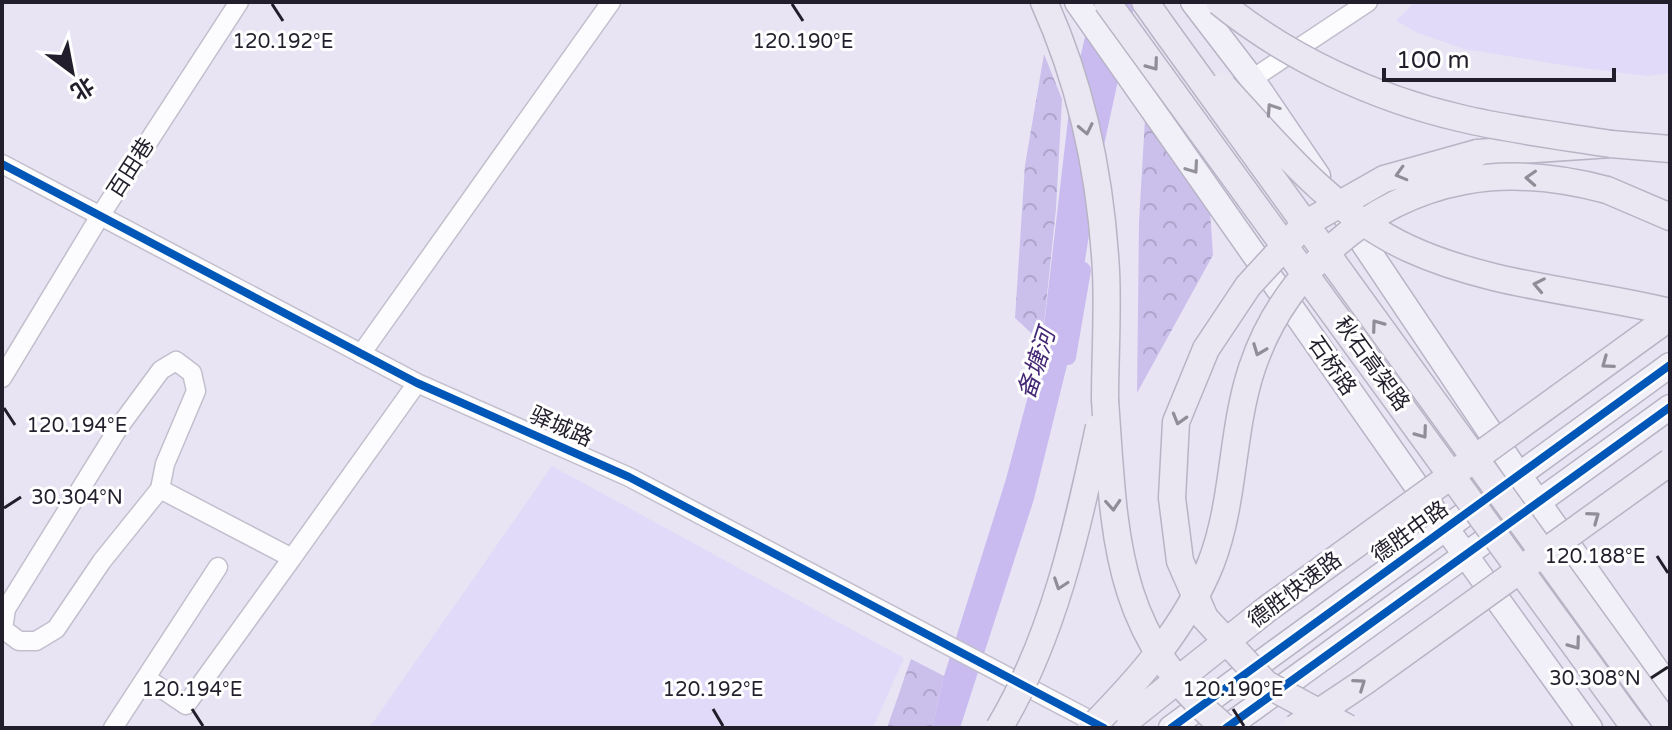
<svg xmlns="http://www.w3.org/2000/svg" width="1672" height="730" font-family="'Varela Round','Noto Sans SC',sans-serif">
<defs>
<pattern id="forest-crowns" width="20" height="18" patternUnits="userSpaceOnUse" patternTransform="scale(2)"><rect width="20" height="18" fill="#cbc0ec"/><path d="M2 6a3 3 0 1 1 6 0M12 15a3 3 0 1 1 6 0" fill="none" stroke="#aea5cb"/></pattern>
</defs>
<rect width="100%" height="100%" fill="#e8e4f4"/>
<path fill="#e1daf8" d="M1415 2H1670V73L1648 76 1575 67 1464 49 1418 33 1396 21Z
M552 466 904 658 873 728H369Z"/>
<path fill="url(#forest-crowns)" d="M1044 54 1062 99 1056 209 1042 343 1015 318 1025 165Z
M1145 119 1210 210 1213 255 1137 393 1139 222Z
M911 659 944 676 932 728H887Z"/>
<path fill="#c9bbf0" d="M1093 2H1135L1101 159 1071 349 1034 499 960 728H932L944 676 1006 479 1042 343 1070 102Z"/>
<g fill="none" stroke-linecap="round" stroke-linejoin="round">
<path stroke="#c9bbf0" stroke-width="16" d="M1068 357 1083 270"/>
<g stroke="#c2bfcd" stroke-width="21">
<path id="minor" d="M1252 79 1368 2
M2 164 417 383 629 477 1103 727
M361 354 611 2
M2 378 100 216 239 2
M160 489 165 464 196 391 192 373 176 361 161 370 119 427 6 609 3 629 19 641H36L56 629 102 561 160 489 292 558 417 383
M146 678 186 705 292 558
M113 728 218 567"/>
</g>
<g stroke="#b8b4c5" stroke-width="27">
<path id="major" d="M1077 2 1446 528 1590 728
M1193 2 1252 79 1318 176
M1343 213 1519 475 1670 689
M1171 728 1670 365
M1226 728 1670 407"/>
</g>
<g stroke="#b8b4c5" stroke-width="29">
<path id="highway" d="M1044 2C1082 86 1101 179 1106 271 1108 313 1105 357 1105 400
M1145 2 1170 37
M1477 153 1611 144 1670 149
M1607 190 1670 217"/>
</g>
<use href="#minor" stroke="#fcfbfd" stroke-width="18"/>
<use href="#major" stroke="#f1eff7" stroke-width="24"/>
<use href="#highway" stroke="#ebe7f2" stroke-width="26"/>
<g stroke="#b8b4c5" stroke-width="29" stroke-linecap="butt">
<path id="highway-bridge" d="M1107 2 1635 728
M1219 2C1288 58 1374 98 1460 118 1510 130 1561 136 1611 144
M1170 37 1670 728
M1223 86C1278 146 1333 214 1410 249 1491 286 1584 291 1670 312
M1105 400C1115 535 1112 633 1225 728
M1130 718 1267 609 1670 317
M999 728C1054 637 1077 529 1099 427
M1091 728C1139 679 1185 628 1211 563 1235 501 1231 431 1252 368 1283 275 1367 199 1464 181 1511 172 1562 178 1607 190
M1295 728 1364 682 1670 462
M1348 728 1266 684 1205 618 1180 561 1172 498 1176 422 1206 349 1248 286 1305 224 1384 179 1477 153"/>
</g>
<use href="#highway-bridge" stroke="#ebe7f2" stroke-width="26"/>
<g stroke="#fff" stroke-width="13">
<path id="cycleway" d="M2 164 417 383 629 477 1104 728
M1171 728 1670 365
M1226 728 1670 407"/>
</g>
<use href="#cycleway" stroke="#0057b8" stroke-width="8"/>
</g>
<defs><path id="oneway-chevron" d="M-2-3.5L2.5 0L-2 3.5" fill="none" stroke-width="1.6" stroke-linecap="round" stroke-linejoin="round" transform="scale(2)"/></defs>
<g stroke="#918d98">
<use href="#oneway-chevron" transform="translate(1153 65) rotate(54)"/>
<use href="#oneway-chevron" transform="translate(1086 129) rotate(78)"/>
<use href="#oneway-chevron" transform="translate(1401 174) rotate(164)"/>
<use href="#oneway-chevron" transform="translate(1531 178) rotate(-177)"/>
<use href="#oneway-chevron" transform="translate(1539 285) rotate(-169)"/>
<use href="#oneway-chevron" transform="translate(1377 325) rotate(-126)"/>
<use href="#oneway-chevron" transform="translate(1259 350) rotate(111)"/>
<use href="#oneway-chevron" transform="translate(1607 363) rotate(144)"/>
<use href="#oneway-chevron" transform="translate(1179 419) rotate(106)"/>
<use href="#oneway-chevron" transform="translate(1422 433) rotate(54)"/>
<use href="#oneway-chevron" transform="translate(1113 505) rotate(86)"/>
<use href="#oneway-chevron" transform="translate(1594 517) rotate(-36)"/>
<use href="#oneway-chevron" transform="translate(1060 584) rotate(109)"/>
<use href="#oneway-chevron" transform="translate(1575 644) rotate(54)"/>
<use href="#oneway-chevron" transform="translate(1360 684) rotate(-35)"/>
</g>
<g stroke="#94919b">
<use href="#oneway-chevron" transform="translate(1272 109) rotate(-124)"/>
<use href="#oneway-chevron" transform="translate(1193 168) rotate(55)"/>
</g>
<path fill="none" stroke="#221e2b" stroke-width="3" d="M272 4 283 21M792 4 803 21M4 408 15 425M4 508 21 497M1657 556 1668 573M1651 678 1668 667M192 709 203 726M713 709 723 726M1233 709 1244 726"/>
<g text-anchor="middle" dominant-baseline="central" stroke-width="6" stroke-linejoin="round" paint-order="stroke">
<g font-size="22" fill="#221e2b" stroke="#fff">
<text transform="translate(131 168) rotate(-57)">百田巷</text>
<text transform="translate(1372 364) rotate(54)">秋石高架路</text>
<text transform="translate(1332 366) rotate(55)">石桥路</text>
<text transform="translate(561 427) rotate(24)">驿城路</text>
<text transform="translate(1410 532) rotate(-36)">德胜中路</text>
<text transform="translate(1295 590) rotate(-37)">德胜快速路</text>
</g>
<g font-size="24" font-style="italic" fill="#442875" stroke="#fff">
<text transform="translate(1037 364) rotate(-72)">备塘河</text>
</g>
</g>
<g font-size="20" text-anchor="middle" fill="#221e2b" stroke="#fff" stroke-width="6" stroke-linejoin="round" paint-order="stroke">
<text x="283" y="48">120.192°E</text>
<text x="803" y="48">120.190°E</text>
<text x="77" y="432">120.194°E</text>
<text x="77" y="504">30.304°N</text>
<text x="1595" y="563">120.188°E</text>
<text x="1595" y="685">30.308°N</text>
<text x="192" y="696">120.194°E</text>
<text x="713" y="696">120.192°E</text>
<text x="1233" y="696">120.190°E</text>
</g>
<rect width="1672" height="730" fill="none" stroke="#221e2b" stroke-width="8"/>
<g transform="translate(72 72) rotate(148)" stroke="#ffffff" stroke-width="6" paint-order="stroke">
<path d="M0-6L14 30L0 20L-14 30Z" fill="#221e2b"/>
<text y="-12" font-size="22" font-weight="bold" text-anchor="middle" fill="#221e2b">北</text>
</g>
<path d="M1384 68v12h230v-12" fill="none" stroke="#221e2b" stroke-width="4"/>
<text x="1396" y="68" font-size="24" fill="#221e2b" stroke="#ffffff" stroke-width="6" paint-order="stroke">100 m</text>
</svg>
